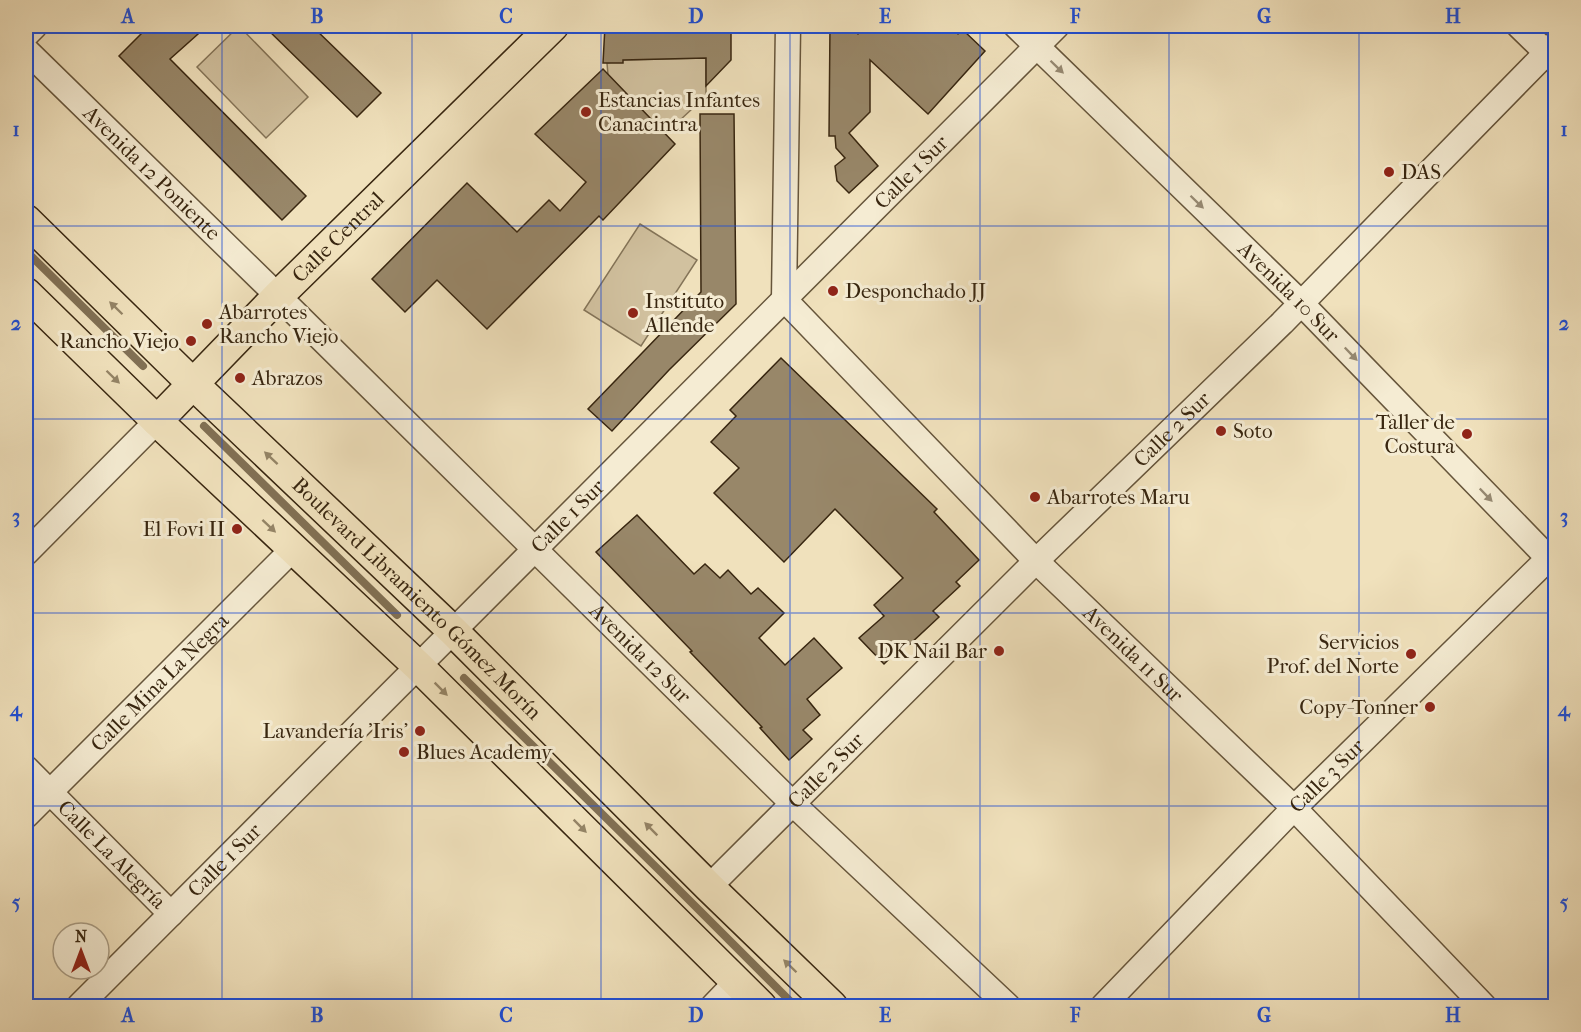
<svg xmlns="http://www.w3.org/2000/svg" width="1581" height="1032" font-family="'IM FELL French Canon',serif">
<rect width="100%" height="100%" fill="#f0e1bc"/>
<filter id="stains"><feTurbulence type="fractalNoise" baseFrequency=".00333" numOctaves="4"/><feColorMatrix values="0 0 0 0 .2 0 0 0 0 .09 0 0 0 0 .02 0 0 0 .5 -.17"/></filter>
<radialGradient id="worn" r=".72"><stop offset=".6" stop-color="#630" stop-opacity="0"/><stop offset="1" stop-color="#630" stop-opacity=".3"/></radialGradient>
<path fill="#d1c19f" stroke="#847458" stroke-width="1.5" d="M239 26 308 97 266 138 197 67Z
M706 58V96L665 134 608 75 607 63 623 60Z
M640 224 697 260 641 346 584 310Z"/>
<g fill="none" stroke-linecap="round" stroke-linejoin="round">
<path stroke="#817054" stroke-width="8" d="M26 251 143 366
M204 426 397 615
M464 678 661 872 795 1006"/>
</g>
<path fill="#988769" stroke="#382610" stroke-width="1.5" d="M149 26H207L170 59 306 196 282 220 119 56Z
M264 26H312L381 93 357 117Z
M605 26H731V60L706 86V58L623 60V63H603Z
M830 26H850L858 34 867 26H950L958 34 962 29 985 51 928 114 870 60V112L849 133 878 166 849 193 837 181 835 166 845 158 836 148 835 136H829Z
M603 69 675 144 603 220 599 216 487 329 437 280 405 312 372 279 467 183 517 232 549 200 560 211 586 182 535 134Z
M700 114H734L736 304 669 370 612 431 588 409 701 292Z
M781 358 937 509 934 512 979 560 956 582 960 586 933 611 939 617 910 644 908 641 884 664 859 638 884 616 874 605 903 578 835 509 784 562 714 493 739 468 711 442 736 416 730 410Z
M637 515 694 574 705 564 720 578 728 570 751 594 758 588 784 613 759 638 785 665 814 638 842 668 807 699 820 715 803 730 812 739 789 760 760 728 762 727 690 652 692 651 596 552Z"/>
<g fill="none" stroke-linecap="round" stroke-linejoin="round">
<g stroke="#66553b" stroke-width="27">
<g id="minor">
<path id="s1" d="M788 26 784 299 1036 561 1294 808 1484 1006"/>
<path id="s2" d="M1016 26 1301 303 1556 566"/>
<path d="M1519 26 1556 62"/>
<path d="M26 35 35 26"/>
<path id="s3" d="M26 50 278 296 792 803 1008 1006"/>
<path d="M26 553 157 421"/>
<path id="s4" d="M26 768 171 914"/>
<path id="s5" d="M26 816 293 549"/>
<path id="s6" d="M709 887 1036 561 1282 323 1556 43"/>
<path id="s7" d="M79 1006 1057 26"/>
<path d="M713 1006 737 981"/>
<path id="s8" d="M1103 1006 1294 808 1556 551"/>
</g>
</g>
<g stroke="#382610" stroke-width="33">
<g id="major">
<path id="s9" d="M26 220 192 383 453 631 709 887 832 1006"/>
<path d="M26 293 157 421 418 666 761 1006"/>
<path id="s10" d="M157 421 278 296 553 26"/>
</g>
</g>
<use href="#minor" stroke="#f5ecd3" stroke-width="24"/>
<use href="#major" stroke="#f0e1bc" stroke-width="30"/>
</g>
<defs><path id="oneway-solid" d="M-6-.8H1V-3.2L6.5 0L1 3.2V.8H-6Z" transform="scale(1.5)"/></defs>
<g fill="#968972">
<use href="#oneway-solid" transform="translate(1057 67) rotate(44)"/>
<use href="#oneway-solid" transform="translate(1197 202) rotate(44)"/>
<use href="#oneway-solid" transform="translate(1351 354) rotate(46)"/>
<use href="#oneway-solid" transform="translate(1486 495) rotate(46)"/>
</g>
<g fill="#948466">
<use href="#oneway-solid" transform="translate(116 308) rotate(-136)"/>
<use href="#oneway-solid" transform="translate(113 377) rotate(44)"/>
<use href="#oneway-solid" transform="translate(271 458) rotate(-137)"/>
<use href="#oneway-solid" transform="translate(269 526) rotate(43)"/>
<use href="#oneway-solid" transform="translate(441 689) rotate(45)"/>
<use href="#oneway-solid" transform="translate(580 826) rotate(45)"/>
<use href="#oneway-solid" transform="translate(651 829) rotate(-135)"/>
<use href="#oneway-solid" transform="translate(790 966) rotate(-136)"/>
</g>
<path fill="none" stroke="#1d4ed8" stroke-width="1.5" stroke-opacity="0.55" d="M222 26V1006M412 26V1006M601 26V1006M790 26V1006M980 26V1006M1169 26V1006M1359 26V1006M26 226H1556M26 419H1556M26 613H1556M26 806H1556"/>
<g fill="#8f2418" stroke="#f5ecd3" stroke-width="2">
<circle cx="586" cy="112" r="6"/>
<circle cx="1389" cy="172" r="6"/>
<circle cx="833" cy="291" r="6"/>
<circle cx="633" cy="313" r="6"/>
<circle cx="207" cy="324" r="6"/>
<circle cx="191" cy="341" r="6"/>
<circle cx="240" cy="378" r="6"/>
<circle cx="1221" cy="431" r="6"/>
<circle cx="1467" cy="434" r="6"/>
<circle cx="1035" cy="497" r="6"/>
<circle cx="237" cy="529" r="6"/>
<circle cx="999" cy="651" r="6"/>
<circle cx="1411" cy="654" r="6"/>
<circle cx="1430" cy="707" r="6"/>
<circle cx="420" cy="731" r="6"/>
<circle cx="404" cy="752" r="6"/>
</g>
<g text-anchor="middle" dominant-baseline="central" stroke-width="6" stroke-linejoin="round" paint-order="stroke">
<g font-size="21" fill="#382610" stroke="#f5ecd3" text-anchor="start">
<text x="598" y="100">Estancias Infantes<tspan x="598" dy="24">Canacintra</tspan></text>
<text x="1401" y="172">DAS</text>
<text x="845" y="291">Desponchado JJ</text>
<text x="645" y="301">Instituto<tspan x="645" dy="24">Allende</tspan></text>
<text x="219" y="312">Abarrotes<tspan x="219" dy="24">Rancho Viejo</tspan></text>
<text x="179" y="341" text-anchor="end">Rancho Viejo</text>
<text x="252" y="378">Abrazos</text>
<text x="1455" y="422" text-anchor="end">Taller de<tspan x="1455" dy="24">Costura</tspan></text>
<text x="1233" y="431">Soto</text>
<text x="1047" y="497">Abarrotes Maru</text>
<text x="225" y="529" text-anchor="end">El Fovi II</text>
<text x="1399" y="642" text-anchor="end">Servicios<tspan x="1399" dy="24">Prof. del Norte</tspan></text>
<text x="987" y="651" text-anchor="end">DK Nail Bar</text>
<text x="1418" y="707" text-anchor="end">Copy-Tonner</text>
<text x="408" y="731" text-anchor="end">Lavandería 'Iris'</text>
<text x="416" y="752">Blues Academy</text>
</g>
<g font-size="21" fill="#382610" stroke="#f5ecd3">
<text stroke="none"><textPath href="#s7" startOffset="1178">Calle 1 Sur</textPath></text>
<text stroke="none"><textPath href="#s3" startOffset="176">Avenida 12 Poniente</textPath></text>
<text stroke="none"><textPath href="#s10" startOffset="258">Calle Central</textPath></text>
<text stroke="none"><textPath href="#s2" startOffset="381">Avenida 10 Sur</textPath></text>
<text stroke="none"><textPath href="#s6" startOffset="651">Calle 2 Sur</textPath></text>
<text stroke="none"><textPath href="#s7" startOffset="692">Calle 1 Sur</textPath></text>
<text stroke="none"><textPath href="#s9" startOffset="544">Boulevard Libramiento Gómez Morín</textPath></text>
<text stroke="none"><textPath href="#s3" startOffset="861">Avenida 12 Sur</textPath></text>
<text stroke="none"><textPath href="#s1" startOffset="771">Avenida 11 Sur</textPath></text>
<text stroke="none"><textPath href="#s5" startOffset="189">Calle Mina La Negra</textPath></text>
<text stroke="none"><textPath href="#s6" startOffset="165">Calle 2 Sur</textPath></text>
<text stroke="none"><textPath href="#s8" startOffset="321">Calle 3 Sur</textPath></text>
<text stroke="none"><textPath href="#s4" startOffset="122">Calle La Alegría</textPath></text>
<text stroke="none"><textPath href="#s7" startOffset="206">Calle 1 Sur</textPath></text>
</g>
</g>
<rect width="1581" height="1032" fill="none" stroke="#f0e1bc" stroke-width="66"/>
<g transform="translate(81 951)"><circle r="28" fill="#f5ecd3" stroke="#a99d85" stroke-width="1.5"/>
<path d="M0-4.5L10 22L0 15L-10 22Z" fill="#8f2418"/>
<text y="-9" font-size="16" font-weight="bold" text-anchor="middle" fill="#382610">N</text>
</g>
<rect x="33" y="33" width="1515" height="966" fill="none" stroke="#1d4ed8" stroke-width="2"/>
<g font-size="20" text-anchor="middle" font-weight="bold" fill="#1d4ed8">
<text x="128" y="23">A</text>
<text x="317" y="23">B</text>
<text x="506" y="23">C</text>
<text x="696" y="23">D</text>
<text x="885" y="23">E</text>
<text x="1075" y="23">F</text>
<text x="1264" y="23">G</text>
<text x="1453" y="23">H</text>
<text x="16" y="136">1</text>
<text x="1564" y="136">1</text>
<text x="16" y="330">2</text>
<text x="1564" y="330">2</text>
<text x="16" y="523">3</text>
<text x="1564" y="523">3</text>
<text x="16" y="716">4</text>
<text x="1564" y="716">4</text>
<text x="16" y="909">5</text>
<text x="1564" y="909">5</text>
<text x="128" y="1022">A</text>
<text x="317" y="1022">B</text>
<text x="506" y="1022">C</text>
<text x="696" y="1022">D</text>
<text x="885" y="1022">E</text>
<text x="1075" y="1022">F</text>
<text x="1264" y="1022">G</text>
<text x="1453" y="1022">H</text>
</g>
<rect width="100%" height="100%" filter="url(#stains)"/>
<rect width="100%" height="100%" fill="url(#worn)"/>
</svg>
